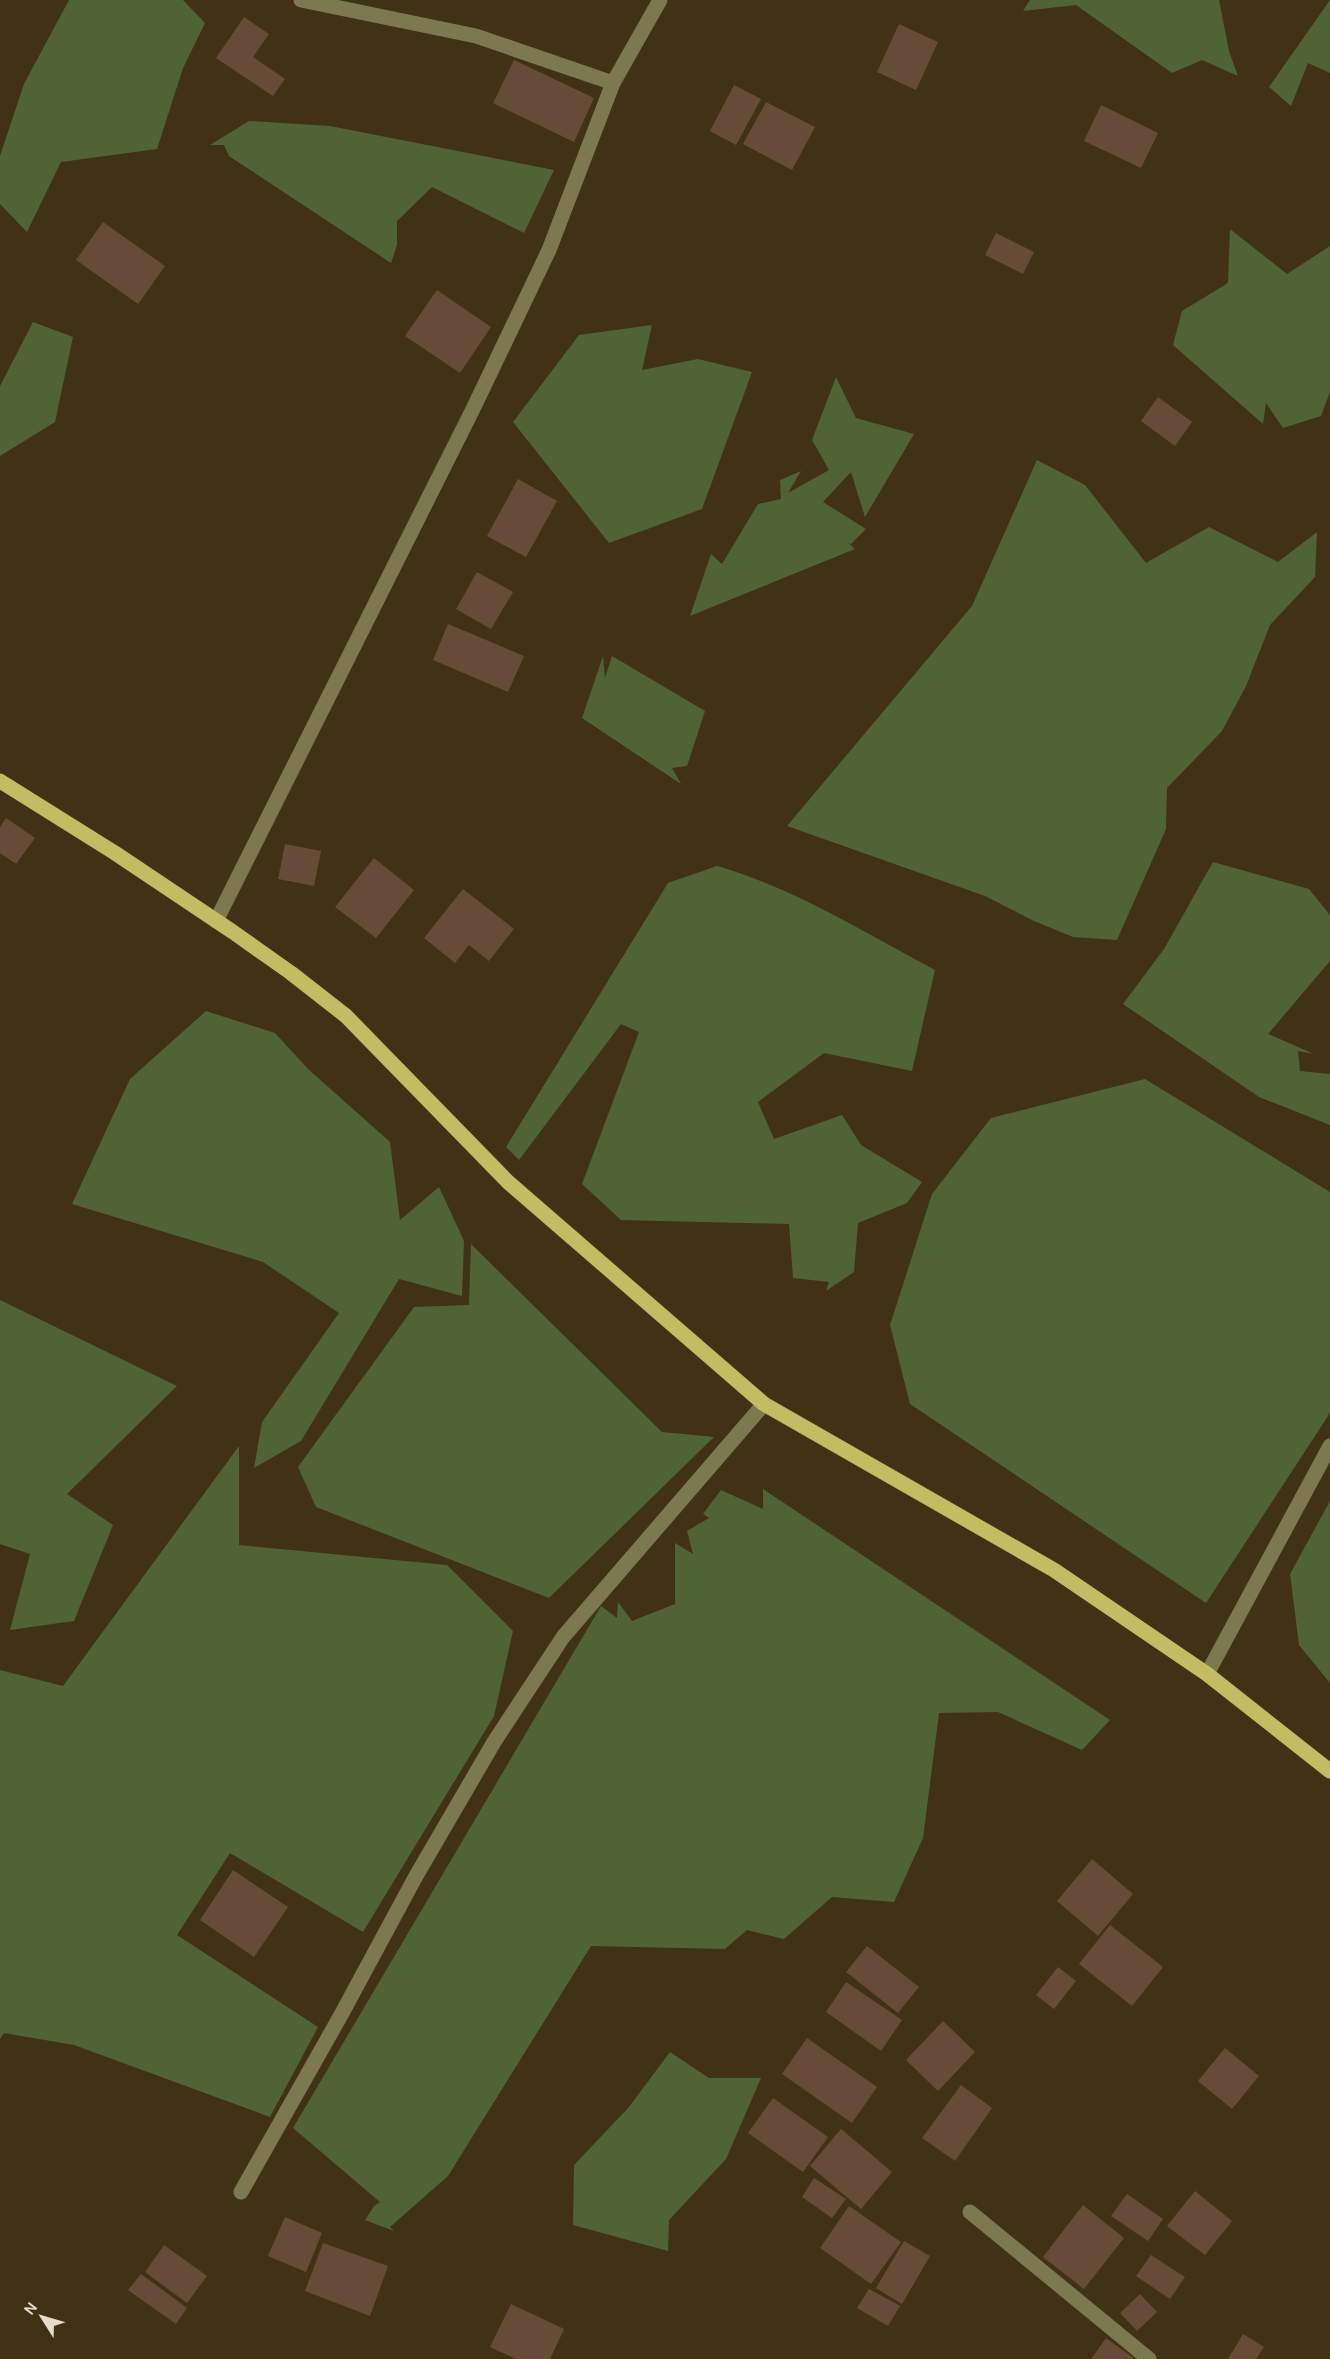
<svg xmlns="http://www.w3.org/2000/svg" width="1330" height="2359" font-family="Karla,sans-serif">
<rect width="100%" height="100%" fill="#413216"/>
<path fill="#506335" d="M69 0H183L205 23 183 68 157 149 61 162 27 232 0 204V156L24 84Z
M1030 0H1219L1229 51 1238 76 1202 60 1172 73 1076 5 1023 11Z
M1330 0V73L1308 63 1291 106 1269 87Z
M249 121 330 126 554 170 524 233 432 187 397 221V245L391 263 229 156 224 145H210Z
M1230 229 1287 274 1330 246V392L1321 416 1283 428 1266 403 1263 424 1173 345 1182 311 1228 283Z
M33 322 73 337 55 422 0 456V386Z
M652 325 642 370 698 359 752 372 702 509 609 543 513 422 579 335Z
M836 377 856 418 914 434 865 517 851 472 823 502 866 529 851 544 848 543 855 549 690 616 711 554 722 564 758 504 781 499 780 480 801 471 788 493 829 470 812 440Z
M1037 460 1085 485 1146 563 1209 527 1278 562 1317 532 1315 577 1270 625 1246 686 1222 731 1167 788 1166 829 1117 940 1073 937 1034 921 985 896 787 826 972 606Z
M603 656 605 678 612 656 705 711 687 766 672 768 681 784 582 718Z
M1213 862 1309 889 1330 915V961L1268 1034 1314 1054 1298 1051 1300 1071 1330 1074V1125L1259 1097 1123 1004 1164 949Z
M717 866C794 888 864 932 935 970L912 1071 824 1053 758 1102 774 1139 842 1115 861 1145 922 1182 907 1203 858 1223 854 1272 826 1291 829 1282 793 1278 789 1224 621 1220 582 1184 639 1032 621 1024 519 1160 506 1147 668 883Z
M206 1011 275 1033 308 1069 390 1142 400 1220 439 1187 464 1241 462 1296 399 1279 301 1441 254 1468 262 1422 339 1313 263 1262 72 1204 130 1079Z
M1145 1079 1330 1192V1413L1206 1603 910 1404 890 1325 932 1194 991 1118Z
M471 1244 662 1432 714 1437 549 1598 316 1507 298 1467 414 1307 469 1305Z
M0 1300 177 1386 67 1494 113 1525 74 1621 10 1630 30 1554 0 1544Z
M239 1446V1545L447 1565 513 1631 494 1716 363 1932 230 1853 177 1935 318 2027 270 2117 74 2045 4 2033 0 2039V1670L63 1686Z
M763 1489 1110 1720 1082 1750 998 1712 939 1713 923 1838 894 1902 832 1897 784 1939 747 1930 725 1949 591 1946 448 2176 390 2227 394 2231 365 2220 374 2206 380 2202 293 2128 601 1606 617 1618 618 1602 632 1621 675 1604V1543L693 1554 687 1531 709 1518 703 1514 721 1490 763 1509Z
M1330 1501V1683L1299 1645 1290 1574Z
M670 2052 709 2078H761L726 2159 669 2220 668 2251 573 2225 574 2165 629 2107Z"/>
<path fill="#664c38" d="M244 17 269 34 253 57 285 79 273 96 216 58Z
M899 24 938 42 916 90 877 72Z
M514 60 594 98 574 142 493 103Z
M734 85 761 99 736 145 710 131Z
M766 102 815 127 792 170 743 144Z
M1101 105 1158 133 1141 168 1084 141Z
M103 222 165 266 138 304 76 260Z
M996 233 1034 252 1023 274 985 255Z
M437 290 491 327 460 373 405 336Z
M1158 397 1192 422 1175 446 1141 421Z
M518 479 557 501 526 557 487 536Z
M477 572 513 592 491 629 456 609Z
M448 624 524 656 508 692 433 660Z
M6 818 35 838 16 864 0 853V827Z
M285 844 321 851 314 886 278 879Z
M374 858 414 890 376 938 335 907Z
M463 889 514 929 489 961 469 945 455 963 424 938Z
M1092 1859 1133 1894 1098 1936 1057 1901Z
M233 1870 288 1907 254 1957 200 1920Z
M1110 1925 1163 1967 1132 2006 1079 1964Z
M867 1946 919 1987 898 2013 846 1972Z
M1058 1967 1076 1981 1054 2009 1036 1995Z
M846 1982 902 2020 881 2051 826 2012Z
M943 2021 975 2052 938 2091 906 2060Z
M807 2038 877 2087 852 2123 782 2074Z
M1225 2048 1259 2076 1232 2109 1198 2081Z
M961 2085 992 2108 955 2161 922 2138Z
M773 2098 828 2137 803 2172 748 2133Z
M841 2129 892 2172 861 2209 810 2166Z
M814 2178 846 2199 832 2218 802 2197Z
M1195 2191 1232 2221 1205 2255 1167 2226Z
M1127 2194 1163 2219 1148 2241 1111 2216Z
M1083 2205 1124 2238 1084 2289 1043 2257Z
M849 2206 901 2242 871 2284 820 2248Z
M285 2217 322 2233 306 2272 268 2256Z
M904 2241 930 2256 902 2304 876 2288Z
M323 2243 388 2266 370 2316 305 2291Z
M164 2245 207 2276 187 2303 145 2272Z
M1151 2255 1185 2277 1170 2299 1136 2276Z
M141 2274 187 2308 176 2324 128 2290Z
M869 2289 900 2306 888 2326 857 2308Z
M1140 2294 1157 2312 1137 2331 1120 2313Z
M511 2304 564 2329 550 2359H516L490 2347Z
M1243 2334 1264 2347 1256 2359H1228Z
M1106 2338 1135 2359H1091Z"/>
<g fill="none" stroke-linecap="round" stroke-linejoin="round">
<path stroke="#7c7950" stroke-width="15" d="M301 0 476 36 613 83
M216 921 473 409 549 250 613 83 660 0
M1207 1674 1330 1446
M241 2192 341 2015 416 1876 494 1742 563 1637 764 1404
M970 2212 1149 2359"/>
<path stroke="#c3bc63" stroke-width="15" d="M0 781 115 853 233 932 291 973 346 1016 508 1182 764 1404 1054 1570 1207 1674 1330 1771"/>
</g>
<g transform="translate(42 2317) rotate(307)" stroke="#413216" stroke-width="4.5" paint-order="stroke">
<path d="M0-4.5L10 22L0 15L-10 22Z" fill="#e6dccc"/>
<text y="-9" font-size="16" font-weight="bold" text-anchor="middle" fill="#e6dccc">N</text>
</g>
</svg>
